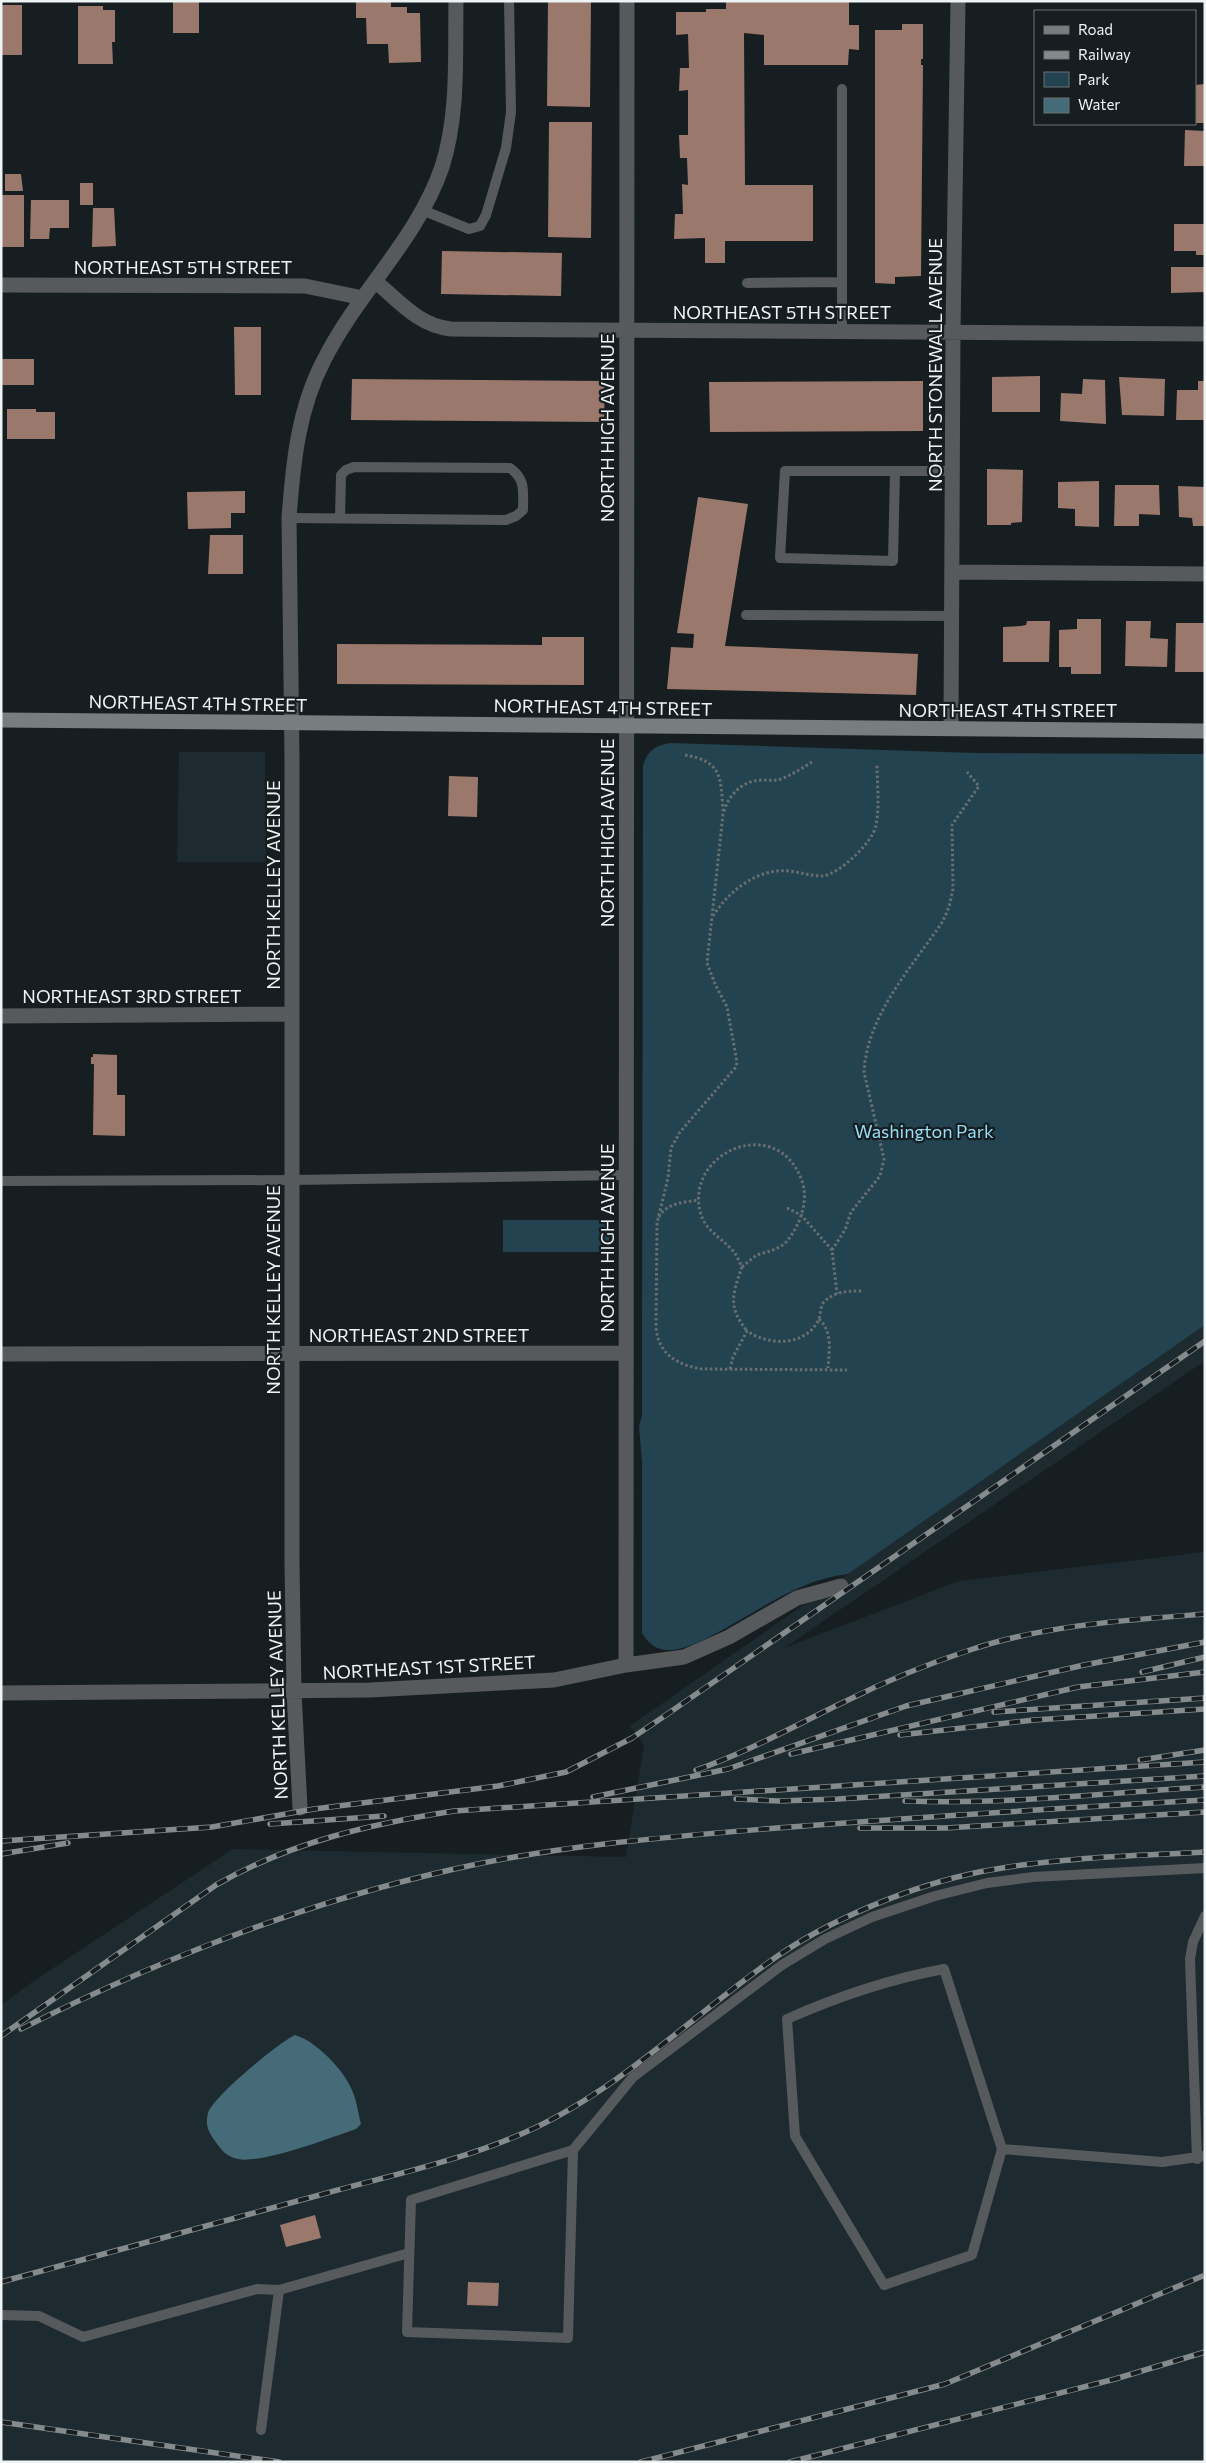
<svg xmlns="http://www.w3.org/2000/svg" width="1206" height="2463" font-family="Commissioner,sans-serif">
<rect width="100%" height="100%" fill="#171e21"/>
<path fill="#1d2a2f" d="M179 752H265L266 862H177Z
M1205 1325V1361L784 1648 959 1581 1205 1552V2462H1V2005L35 1980 233 1849 626 1857 644 1745 630 1726Z"/>
<path fill="#22434f" d="M671 743 975 753 1205 754V1325L848 1574C803 1579 765 1606 726 1628 709 1637 689 1649 670 1650 657 1651 648 1643 642 1633V1462L639 1426 642 1416V1361L643 766C647 751 655 745 671 743Z
M503 1220H609V1252H503Z"/>
<path fill="#456a78" d="M295 2035C316 2041 344 2070 352 2090 357 2101 358 2113 361 2124L356 2129C330 2138 262 2164 238 2159 227 2157 221 2150 215 2141 208 2132 205 2124 208 2113 213 2097 278 2043 295 2035Z"/>
<path fill="#9b786c" d="M173 1H199V33H173Z
M356 1H391V7H407V13H420L421 62 389 63 388 44H367L366 18H356Z
M548 1H591L590 107 547 106Z
M849 1V25H859V50L849 49 848 65H764V35L744 33 745 185H813V241H725V263H705V238L674 239 675 214H683L682 184 688 185 687 158H680L679 135H688V90L679 91 680 68H689L688 34 676 35V12H706V9H726V2Z
M1 5H22V55H1Z
M78 6H103V10H115V42H112L113 64H78Z
M902 24H923V59H921V65H923L921 276 895 277V284L875 283V30H902Z
M1205 84V123H1195V85Z
M549 122H592L591 238 548 237Z
M1185 130 1205 131V166H1184Z
M5 174H21L23 191H5Z
M80 183H93V205H80Z
M1 195H24V247H1Z
M31 200H69V228H50L49 239H30Z
M93 208H114L116 246 92 247Z
M1174 224H1205V255H1196V251H1174Z
M442 251 562 253 561 296 441 294Z
M1171 267H1205V292L1171 293Z
M234 327H261V395H235Z
M1 359H34V385H1Z
M1040 376V412H992V377Z
M1119 377 1165 379 1164 416 1122 415Z
M352 379 605 381 604 422 351 420Z
M1083 379 1105 380 1106 424 1060 421 1061 393 1082 394Z
M923 381V431L710 432 709 382Z
M1198 381H1205V420H1176L1177 390H1198Z
M7 409H36V412H55V439H7Z
M987 469 1023 470 1022 522 1011 523V525H987Z
M1099 481V527L1075 526V509L1058 508V482Z
M1115 485H1159L1160 515 1139 514V526H1114Z
M1178 486 1205 487V526H1193L1192 518 1179 517Z
M245 491V513H231V528L188 529 187 492Z
M698 497 748 504 725 646 918 654 916 695 667 689 671 647 693 648 694 634 677 633Z
M210 535H243V574H208Z
M1077 619H1101V674H1071V667H1059V630L1077 629Z
M1027 621H1050L1049 662H1003V627L1021 626 1026 625Z
M1126 621H1151L1150 638 1168 639 1167 667 1125 666Z
M1176 623H1205V672H1175Z
M542 637H584V685L337 684V644L542 645Z
M449 776 478 777 477 817 448 816Z
M93 1054 117 1055V1095H125V1136L93 1135 94 1064H91V1057H93Z
M315 2215 321 2238 286 2247 280 2225Z
M468 2282 499 2283 498 2306 467 2305Z"/>
<g fill="none" stroke-linecap="round" stroke-linejoin="round">
<path stroke="#696f71" stroke-width="3" stroke-dasharray="2.5 2.5" stroke-linecap="butt" d="M685 755C722 761 721 778 723 811
M812 762C802 768 792 775 781 779 774 781 768 780 761 780 741 781 728 796 723 814L707 963 715 984 727 1007 737 1062 736 1067 680 1132 671 1148 668 1178 657 1223 656 1327C658 1354 677 1365 702 1369L847 1370
M713 916C728 892 757 868 788 871 800 872 811 876 822 876 839 875 874 841 876 825 880 805 877 784 877 764
M787 1208 801 1215 832 1250 837 1294
M659 1217C666 1203 685 1202 699 1200
M832 1250 845 1230 851 1212 880 1176 884 1159 864 1072C867 1015 912 967 943 921L949 907 953 889 952 825 979 786 967 772
M742 1267C747 1263 752 1258 757 1255 768 1251 779 1250 787 1241 800 1225 809 1201 802 1181 778 1113 686 1151 700 1211 704 1230 721 1237 733 1251 737 1255 739 1262 742 1267 732 1295 728 1307 747 1331
M819 1319C833 1332 829 1351 828 1368
M730 1369 733 1357 747 1331C769 1346 806 1347 819 1319 821 1313 820 1305 825 1301 836 1291 848 1291 862 1291"/>
<path stroke="#575a5c" stroke-width="10" d="M422 210 469 229 480 226 486 215 506 148 511 112 509 1
M747 283 842 282
M842 332V89
M895 471 893 561 780 558 785 471H953
M289 518 506 520 516 516 523 510C523 492 526 479 510 468L354 467 346 470 341 475 340 518
M746 615 953 616
M1 1181 292 1180 626 1175
M944 1969 1002 2149 972 2255 884 2285 795 2136 787 2019C839 1996 889 1979 944 1969Z
M1002 2149 1162 2162 1205 2156
M573 2150 633 2077 782 1965 825 1939 872 1917 935 1896 987 1883 1033 1877 1205 1868
M573 2150 568 2338 407 2332 411 2200Z
M1197 2159 1190 1959 1193 1942 1205 1916
M1 2315 39 2316 83 2337 257 2289 279 2290 409 2253
M261 2430 279 2290"/>
<path stroke="#575a5c" stroke-width="15" d="M375 281C399 301 419 326 451 329L1205 334
M1 285 305 286 363 298
M953 572 1205 574
M951 728 953 332 958 1
M1 1016 292 1014
M1 1354 626 1353
M626 1665 627 1
M1 1693 370 1690 554 1680 626 1665 684 1657 729 1637 797 1598 841 1586
M300 1808 294 1692 292 1563V760L289 518C293 464 298 409 324 360 358 292 417 240 442 167 459 114 455 56 456 1"/>
<path stroke="#787d7f" stroke-width="15" d="M1 720 1205 731"/>
<g stroke="#858b8d" stroke-width="5.5">
<path id="rail" d="M1142 1672 1205 1657
M994 1712 1205 1698
M900 1735 1034 1720 1205 1709
M791 1754 1078 1687 1205 1672
M1140 1760 1205 1750
M696 1770C748 1752 794 1726 844 1702 884 1682 927 1664 970 1650 1044 1625 1127 1620 1205 1614
M593 1797 728 1769 906 1706 1084 1665 1205 1642
M736 1799 779 1801 838 1799 1205 1776
M905 1801C1005 1805 1105 1793 1205 1787
M270 1824 384 1816
M860 1828H946L1205 1812
M1 1841 212 1827 314 1809 498 1786 566 1772 632 1738 666 1715 1205 1341
M1 1854 68 1843
M21 2029C158 1960 300 1904 450 1870 558 1845 667 1837 777 1828 920 1817 1062 1808 1205 1800
M1 2036 216 1885C291 1842 370 1824 454 1811L1205 1762
M1 2282C106 2254 211 2224 316 2196 387 2176 462 2161 528 2131 621 2089 696 2012 779 1955 838 1915 926 1880 996 1869 1065 1857 1136 1856 1205 1852
M1 2422 279 2462
M641 2462 945 2384 1205 2275
M790 2462 1115 2379 1205 2352"/>
</g>
<use href="#rail" stroke="#171e21" stroke-width="4" stroke-dasharray="11" stroke-linecap="butt"/>
</g>
<g text-anchor="middle" dominant-baseline="central" stroke-width="4.5" stroke-linejoin="round" paint-order="stroke">
<g font-size="18" fill="#eef3f4" stroke="#171e21">
<text x="183" y="267">NORTHEAST 5TH STREET</text>
<text x="782" y="312">NORTHEAST 5TH STREET</text>
<text transform="translate(935 365) rotate(-90)">NORTH STONEWALL AVENUE</text>
<text transform="translate(607 428) rotate(-90)">NORTH HIGH AVENUE</text>
<text transform="translate(198 703) rotate(1)">NORTHEAST 4TH STREET</text>
<text transform="translate(603 707) rotate(1)">NORTHEAST 4TH STREET</text>
<text x="1008" y="710">NORTHEAST 4TH STREET</text>
<text transform="translate(607 833) rotate(-90)">NORTH HIGH AVENUE</text>
<text transform="translate(273 885) rotate(-90)">NORTH KELLEY AVENUE</text>
<text x="132" y="996">NORTHEAST 3RD STREET</text>
<text transform="translate(607 1238) rotate(-90)">NORTH HIGH AVENUE</text>
<text transform="translate(273 1290) rotate(-90)">NORTH KELLEY AVENUE</text>
<text x="419" y="1335">NORTHEAST 2ND STREET</text>
<text transform="translate(429 1667) rotate(-3)">NORTHEAST 1ST STREET</text>
<text transform="translate(277 1695) rotate(-92)">NORTH KELLEY AVENUE</text>
</g>
<g font-size="18" fill="#98ddf6" stroke="#171e21">
<text x="924" y="1131">Washington Park</text>
</g>
</g>
<rect width="1206" height="2463" fill="none" stroke="#eef3f4" stroke-width="5"/>
<rect x="1034" y="10" width="162" height="115" fill="#171e21" stroke="#6d7375"/>
<rect x="1044" y="26" width="25" height="8" fill="#787d7f" stroke="#6d7375"/>
<text x="1078" y="35" font-size="15" fill="#eef3f4">Road</text>
<rect x="1044" y="51" width="25" height="8" fill="#858b8d" stroke="#6d7375"/>
<text x="1078" y="60" font-size="15" fill="#eef3f4">Railway</text>
<rect x="1044" y="72" width="25" height="15" fill="#22434f" stroke="#6d7375"/>
<text x="1078" y="85" font-size="15" fill="#eef3f4">Park</text>
<rect x="1044" y="98" width="25" height="15" fill="#456a78" stroke="#6d7375"/>
<text x="1078" y="110" font-size="15" fill="#eef3f4">Water</text>
</svg>
